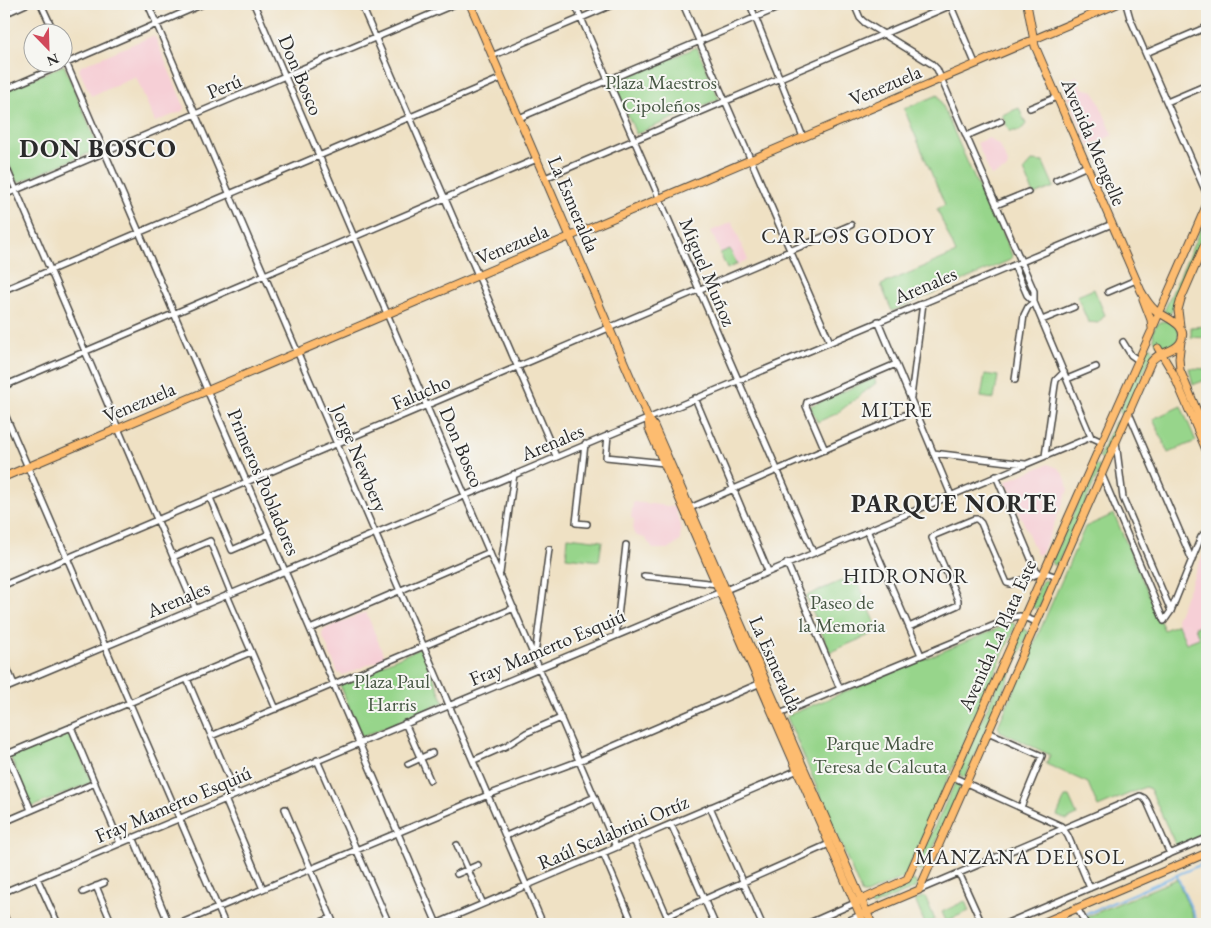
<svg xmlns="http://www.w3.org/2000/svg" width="1211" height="928" font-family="'EB Garamond',serif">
<rect width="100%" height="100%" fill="#f6f6f2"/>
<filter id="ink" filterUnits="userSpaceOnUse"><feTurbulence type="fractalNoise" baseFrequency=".02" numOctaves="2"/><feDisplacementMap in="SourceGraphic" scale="10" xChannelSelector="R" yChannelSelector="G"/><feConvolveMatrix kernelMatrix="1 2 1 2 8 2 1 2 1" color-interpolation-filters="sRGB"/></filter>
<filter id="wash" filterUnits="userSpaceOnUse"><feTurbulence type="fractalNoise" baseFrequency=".0096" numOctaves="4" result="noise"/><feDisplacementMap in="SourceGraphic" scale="20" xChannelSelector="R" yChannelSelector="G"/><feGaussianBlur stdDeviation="1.12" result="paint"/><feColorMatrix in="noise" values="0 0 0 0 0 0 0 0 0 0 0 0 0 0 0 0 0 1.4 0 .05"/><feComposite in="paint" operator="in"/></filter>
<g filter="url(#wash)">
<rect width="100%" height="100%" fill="#efe1c4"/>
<path fill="#f6cfd6" d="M152 36 155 37 184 106 183 111 155 122 136 77 91 96 79 70 81 66Z
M1077 76 1082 88 1094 91 1113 135 1089 146 1062 83Z
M989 138 1000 146 1008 163 1007 169 991 176 977 143Z
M732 222 748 260 727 269 711 231Z
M1048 464 1058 468 1062 472 1066 480 1068 490 1042 553 1037 555 1006 481Z
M633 502 677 507 676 512 681 525 680 541 670 549H653L645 538 637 536 633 532 634 519 631 518Z
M1207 545V622L1195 627 1200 638 1186 643 1176 619Z
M366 612 385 658 343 675 338 673 322 634 324 629Z"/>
<path fill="#97d58b" stroke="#61805b" d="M697 47 719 99 636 134 614 83Z
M64 65 99 149 17 183 4 152V91Z
M938 95 980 191 985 189 1011 253 1012 257 1008 261 892 311 881 285 956 253 937 209 945 205 904 109Z
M1019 108 1026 124 1020 131H1009L1002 115Z
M1032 161 1043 162 1054 187 1034 195 1024 170Z
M1202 226 1207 228V231L1171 313 1167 315 1164 311Z
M730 249 737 264 727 269 720 253Z
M1094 289 1105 315 1098 323 1088 322 1077 296Z
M1153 334a13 13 0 1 1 26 0a13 13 0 1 1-26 0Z
M1207 326V338L1191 337V327Z
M1147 347H1152L1153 352 1126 413 1122 415 1119 411Z
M1189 368 1207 369V379L1193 385Z
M985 374 998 376 994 399 981 397Z
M874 378 876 383 836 414 817 422 810 406Z
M1181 406 1196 441 1168 453 1153 419Z
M1117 421 1121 423 1106 458 1102 460 1099 457 1115 422Z
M1098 465 1100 470 1058 563 1056 565H1053L1051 562 1095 466Z
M1114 514 1164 630 1178 624 1186 643 1199 638 1195 627 1207 622V834L1178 846 1175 844 1150 789 1145 787 1098 807 1088 783 1046 764 1050 755 1000 731 998 726 1085 527Z
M568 537 602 541 599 561 566 557Z
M855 575 879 631 830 652 806 596Z
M1045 580 1049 582V586L1040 607 1035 609 1032 606 1042 581Z
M1011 623H1014L1015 627 906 874 903 878 866 894H862L787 717 789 715Z
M1024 629 1029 632 966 776 962 777 959 772 1021 631Z
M421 648 444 702 362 737 339 683Z
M69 729 92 782 32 807 9 754Z
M955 783 960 784V789L924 869 920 872 916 867Z
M1065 797H1069L1077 815 1067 820 1057 816Z
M1177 879 1196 924H1089L1086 917Z
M914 880 917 884 915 888 873 906 868 903 870 899Z
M925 896 935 920 925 924 915 900Z
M965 901 969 911 946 921 942 912Z"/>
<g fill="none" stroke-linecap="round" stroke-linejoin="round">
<path stroke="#74b4e8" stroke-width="2" d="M1177 876 1198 924
M1084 915 1207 862
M1061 924 1078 917"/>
</g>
</g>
<g filter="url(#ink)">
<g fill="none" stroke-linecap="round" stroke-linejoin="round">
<g stroke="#484642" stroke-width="8">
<path id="minor" d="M41 4 54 32
M148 4 543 924
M254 4 616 847
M361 4 556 456
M575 4 813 552
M683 4 830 342
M750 4 803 137
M854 4 860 18 864 22 932 64 937 69 1034 291V302
M950 4 975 63
M1126 4 1130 18 1207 195
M4 14 26 4
M62 53 437 924
M1146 53 1207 27
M492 56 614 4
M4 90 203 4
M1167 102 1207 85
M1030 108 1057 97
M519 118 787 4
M966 136 1001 121
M4 162 195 608
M545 178 954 4
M1056 180 1087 166
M4 195 455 4
M996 205 1028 192
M1014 265 1027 295 1034 302 1091 437
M4 290 502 78
M1108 292 1136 280
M1042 320 1074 307
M878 321 951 495
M1123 342 1131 355 1138 360
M1067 379 1096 367
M1015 380 1024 315 1028 307 1034 302
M4 386 537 159
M911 397 923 303
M695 398 768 571
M4 412 225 924
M1129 413 1192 560
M1196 416 1207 412
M608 435 606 457 664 463
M1116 442 1123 498 1171 611
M585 444 576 523 587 524
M825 450 806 406 807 402 896 364
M933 453 1025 464
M1045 456 1055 385 1056 380 1064 372
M1102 475 1164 621 1171 611 1201 537 1207 530
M996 476 1037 573
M210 498 232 550 269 534
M690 508 916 410
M867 530 921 655
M173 557 210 541 231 593
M787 563 840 689
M500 573 514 474
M644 576 717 584
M4 585 851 225
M227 595 276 709
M909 627 958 605V600L932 538 935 535 974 519H977L981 523 1007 583 1011 584 1043 572 1057 577
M310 629 490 552
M616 635 626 545
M535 655 549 549
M4 661 14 684
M187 679 236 794
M4 689 1112 224
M777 715 1014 617 1020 616 1037 622
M405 723 430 780
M71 727 120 843
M988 732 1042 756 1021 807
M211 736 514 608
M4 746 31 810
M7 754 251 652
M317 760 389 924
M474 760 506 746 526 733 561 718
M408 764 432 753
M953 777 1061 826 1068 836 1090 888
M225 799 263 889
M710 807 762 924
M285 809 334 924
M4 822 95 783
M671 824 715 924
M506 836 595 797
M133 837 169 924
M634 840 667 916 829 844
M457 845 483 904
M603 853 633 924
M959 873 982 924
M457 874 478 865
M37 878 58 924
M96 886 112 924
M919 890 1140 796 1144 798 1147 802 1170 854
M4 892 1091 437 1102 442
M83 892 104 883
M1077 908 1086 924
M179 924 488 795 579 761 763 682
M316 924 331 918
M436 924 798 770
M807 924 855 903
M841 924 860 915
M1005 924 1207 838"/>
</g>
<g stroke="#484642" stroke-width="9">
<path id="major" d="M470 4 648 418 649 429 864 924
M1143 299 1151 320 1152 328
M1154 325 1207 204
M1180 326 1178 310 1181 299 1207 239
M1181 341 1179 358 1180 370 1207 435
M1158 348 1173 373 1207 452
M648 418 654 426 872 924
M4 477 1117 4
M855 903 907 879 1151 332
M860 915 919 890 1151 362C1158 351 1173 353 1180 343 1191 325 1165 318 1155 310 1149 305 1145 298 1141 291L1035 46 1027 4
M4 916 7 924
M1040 924 1207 853"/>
</g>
<use href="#minor" stroke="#fff" stroke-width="5"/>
<use href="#major" stroke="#fdbc6f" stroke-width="7"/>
</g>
</g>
<g text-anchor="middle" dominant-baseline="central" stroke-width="4" stroke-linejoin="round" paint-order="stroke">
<g font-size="20" fill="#2b2b2b" stroke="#f6f6f2">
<text transform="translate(301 75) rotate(67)">Don Bosco</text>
<text transform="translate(885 85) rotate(-23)">Venezuela</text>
<text transform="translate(224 86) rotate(-23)">Perú</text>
<text transform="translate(1094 142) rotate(67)">Avenida Mengelle</text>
<text transform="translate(574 204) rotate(67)">La Esmeralda</text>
<text transform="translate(512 244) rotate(-23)">Venezuela</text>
<text transform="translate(708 272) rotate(67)">Miguel Muñoz</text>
<text transform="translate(925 285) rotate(-23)">Arenales</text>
<text transform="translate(421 392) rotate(-23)">Falucho</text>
<text transform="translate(139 402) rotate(-23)">Venezuela</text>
<text transform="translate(552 442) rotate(-23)">Arenales</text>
<text transform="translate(462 447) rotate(67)">Don Bosco</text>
<text transform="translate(360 458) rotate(67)">Jorge Newbery</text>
<text transform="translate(264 482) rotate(67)">Primeros Pobladores</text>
<text transform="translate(178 599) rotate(-23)">Arenales</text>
<text transform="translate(997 635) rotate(-66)">Avenida La Plata Este</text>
<text transform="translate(547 647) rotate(-23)">Fray Mamerto Esquiú</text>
<text transform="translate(776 664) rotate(66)">La Esmeralda</text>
<text transform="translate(173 804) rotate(-23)">Fray Mamerto Esquiú</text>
<text transform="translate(613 832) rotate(-23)">Raúl Scalabrini Ortíz</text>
</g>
<g font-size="20" fill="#465643" stroke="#f6f6f2">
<text x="661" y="82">Plaza Maestros<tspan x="661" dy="23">Cipoleños</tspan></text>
<text x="842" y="602">Paseo de<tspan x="842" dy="23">la Memoria</tspan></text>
<text x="392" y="681">Plaza Paul<tspan x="392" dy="23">Harris</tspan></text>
<text x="880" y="743">Parque Madre<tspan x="880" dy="23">Teresa de Calcuta</tspan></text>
</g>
<g font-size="21" letter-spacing="1" fill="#2b2b2b" stroke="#f6f6f2">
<text x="848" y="235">CARLOS GODOY</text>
<text x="897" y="409">MITRE</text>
<text x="906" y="575">HIDRONOR</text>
<text x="1020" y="856">MANZANA DEL SOL</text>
</g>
<g font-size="25" font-weight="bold" letter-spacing="1" fill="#2b2b2b" stroke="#f6f6f2">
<text x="98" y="148">DON BOSCO</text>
<text x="954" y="503">PARQUE NORTE</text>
</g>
</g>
<rect width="1211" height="928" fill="none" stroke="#f6f6f2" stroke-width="20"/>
<g transform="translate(48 48) rotate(157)"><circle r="24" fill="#f6f6f2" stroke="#a5a5a2"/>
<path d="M0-4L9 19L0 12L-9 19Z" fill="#d1495b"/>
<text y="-8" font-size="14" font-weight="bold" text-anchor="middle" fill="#2b2b2b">N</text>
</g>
</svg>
